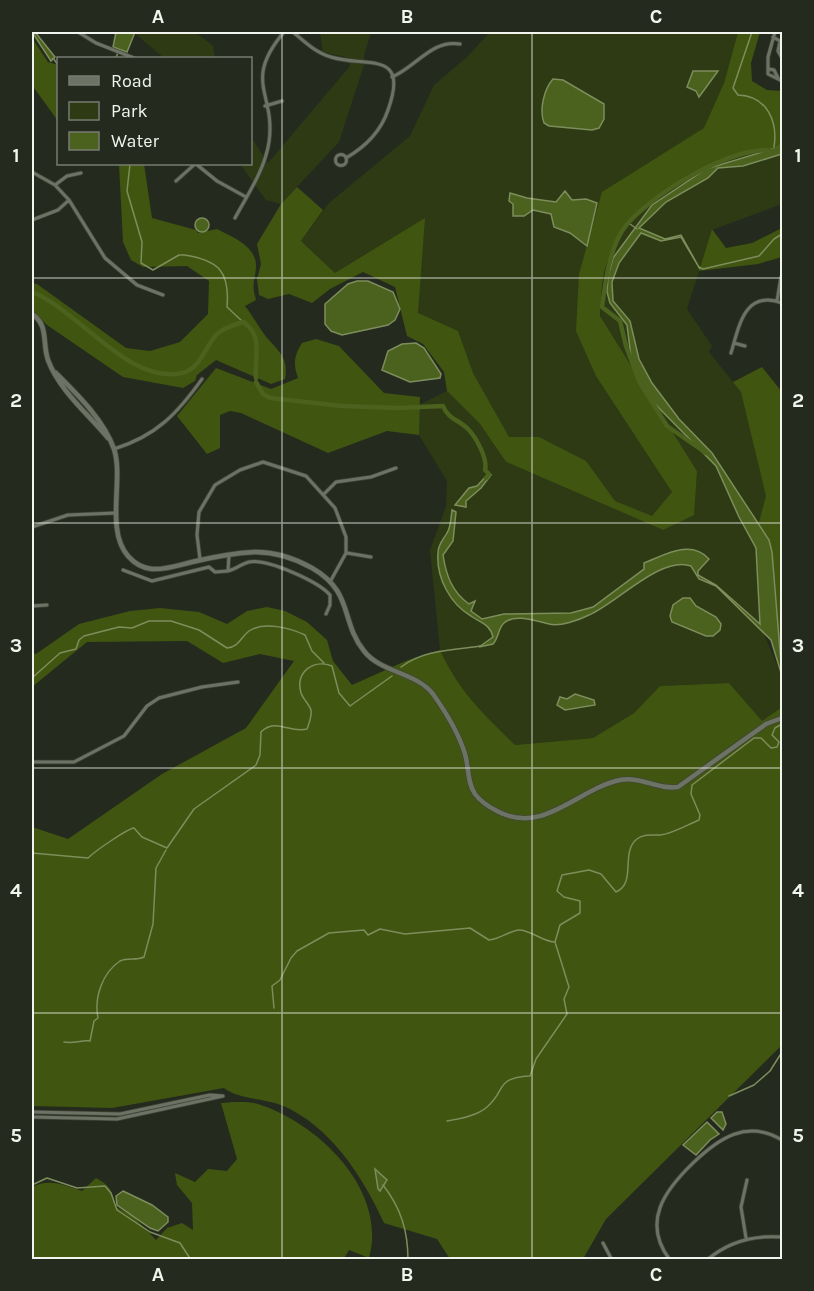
<svg xmlns="http://www.w3.org/2000/svg" width="814" height="1291" font-family="Karla,sans-serif">
<rect width="100%" height="100%" fill="#252a1e"/>
<path fill="#2d3a14" d="M133 32H195L213 46 215 58H164Z
M320 32H371L364 55V65L339 142 281 204 266 200 240 164H250L251 137 268 163 350 66 349 58 323 52Z
M490 32H738L724 83 700 142 602 221 588 332 686 494 653 522 501 442 410 306 391 270 335 273 301 241 329 203 410 136 434 85 467 57Z
M782 147V204L712 230 687 309 712 346 709 352 733 382 750 391 781 518 761 545 760 625 782 676V707L762 722 729 683 660 686 634 713 593 738 515 745 474 705 453 678 440 650 430 550 446 506 447 481 419 435V405L447 391 480 424 506 462 663 530 697 471 600 316 606 266 622 231 648 203 690 174 742 154Z"/>
<path fill="#405510" d="M738 32H760L751 63 752 81 767 90 782 91V147C713 160 629 191 606 266 601 282 601 300 600 316L697 471 694 515 663 530 506 462 480 424 447 391 444 372 423 344 407 336 395 287 363 272 330 289 312 303 289 294 268 299 259 295 257 279 261 264 257 244 281 204 297 187 323 210 301 241 335 273 425 218 418 313 458 331 473 373 509 437H539L586 461 615 501 652 516 672 492 596 376 576 331 579 274 602 192 704 128 724 83Z
M32 38 48 62 58 65V121L32 85Z
M119 164H144L152 218 196 230 198 233 217 229C232 237 257 246 256 267 255 283 251 282 256 300L245 306C253 316 259 328 267 338 279 351 289 359 285 379L271 384 216 360 197 375 195 381 183 388 123 377 47 325 32 310V283L37 284 126 348 150 351 180 342 208 314 209 281 187 266 143 267 131 260 123 242Z
M782 228V257L758 264 699 271 712 229 726 248 752 243Z
M316 339 339 346 384 393 420 397 419 435 387 431 328 453 241 413 230 411 220 415V448L207 454 177 416 216 368 271 389 298 378C293 364 294 356 302 343Z
M762 367 782 392V660L778 645 769 540 758 526 766 496 741 392 733 382Z
M267 607 285 611 307 622 327 640 333 661 352 685 408 660 440 650C459 692 483 713 515 745L593 738 634 713 660 686 729 683 762 721 782 707V1045L606 1219 583 1259H450L437 1239 384 1223C363 1177 330 1125 281 1105 263 1098 237 1099 224 1088L112 1108 32 1106V827L68 839 162 774 246 728 294 661 260 654 223 663 187 641 87 642 32 687V653L36 654 79 624 130 611 160 608 199 612 227 624 247 611Z
M221 1103C233 1102 247 1101 258 1104 318 1123 388 1190 369 1258L349 1250 343 1260 32 1259V1187C49 1178 64 1185 82 1191L96 1178C111 1186 112 1191 116 1207L133 1216 156 1240 167 1228 182 1223 193 1230 192 1203 177 1185 175 1173 195 1182 208 1169 227 1171 237 1159Z"/>
<path fill="#4b611e" stroke="#7d8d5c" stroke-width="1.5" d="M32 32H35L55 57 51 61Z
M116 32H135L127 52 113 47Z
M693 71H718L699 97 696 91 687 87Z
M553 79 563 80 604 104V119L599 128 592 130 549 126 544 123C539 110 544 89 553 79Z
M782 146V154L743 166 718 168 708 178 666 202 639 228 665 239 681 235 700 269 681 237 661 241 641 233 619 263 612 282 613 301 630 321 639 359 652 383 679 419 712 453 769 540 772 552 782 676 771 640 716 586 699 579 691 566C661 555 616 604 589 615 579 620 560 627 549 624 536 621 515 613 504 623 498 628 499 638 493 644L479 647 493 637C490 624 481 623 471 616 450 604 436 577 438 553 438 544 443 540 447 533 451 527 451 517 452 510L456 512 453 541 443 555C446 575 452 592 469 604L475 601 471 611 482 619 504 614 571 613 593 607 644 569V563C665 555 690 539 709 559L698 571V575L716 585 760 624 756 548 739 517 716 466 655 404 640 383 631 357 627 325 610 303 607 292 608 276 613 258 652 205 706 169Z
M565 191 572 200 586 199 597 203 587 246 570 233 554 227 551 214 533 210 524 216H513V204L509 201 510 193 527 198 556 202Z
M195 225a7 7 0 1 1 14 0a7 7 0 1 1-14 0Z
M357 281H368L393 292 400 309 395 320 388 325 342 335 331 331 325 324V304L348 284Z
M416 343 424 348 441 374 440 378 410 382 382 370 388 351 402 344Z
M488 474 491 475 481 488 466 501V507L455 505 469 488 477 486Z
M683 598H690L696 606 716 617 721 624 720 630 713 636H706L672 622 670 616 673 605Z
M575 694 594 700 595 705 565 710 557 705 560 697 567 699Z
M717 1112H722L726 1124 723 1130 711 1118Z
M707 1122 719 1134 710 1140 696 1155 683 1145Z
M375 1169 387 1180 380 1191 378 1189Z
M123 1191 152 1205 168 1217V1222L158 1231 150 1228 117 1205 116 1196Z"/>
<g fill="none" stroke-linecap="round" stroke-linejoin="round">
<path stroke="#7d8d5c" stroke-width="1.5" d="M752 32 733 88 738 95C767 96 778 121 774 147
M53 58 58 65
M116 58 118 52
M130 164 127 191 142 242 141 263 153 270 179 255H184C219 260 230 272 227 307L243 322
M630 224 637 229
M699 267 703 269 759 256 774 239 782 234
M401 667C425 649 451 651 480 646
M32 678 60 653 76 649 79 640 84 636 119 627 132 628 149 621H171L199 630 227 648C239 647 240 638 249 631 264 621 290 628 305 635L312 651 324 663
M32 853 88 858C95 851 127 829 134 828L142 837 167 848 194 809 256 765 260 755 261 732C276 717 290 734 307 729 309 723 312 717 311 710 309 704 303 699 301 693 295 671 314 659 332 666L339 693 350 706 392 676
M274 1008 272 986 280 980 291 958 297 951 329 933 364 930 368 935 380 929 405 934 470 928 489 940C499 939 508 932 518 930 530 929 542 942 555 942L560 925 580 913V901L564 897 557 891 562 875 589 870 601 874 616 892C637 883 620 852 637 839 643 834 652 835 660 835 672 834 687 825 699 820L700 815 691 794 692 785 754 738H761L771 748 777 747 779 742 772 735 775 728 782 724
M64 1042C74 1044 80 1040 90 1041L94 1021 98 1018C94 998 102 973 120 961 128 957 136 961 144 957L153 924 156 868 166 850
M729 1096 754 1085 770 1071 782 1052
M447 1121C460 1119 477 1116 487 1107 507 1090 494 1078 530 1076L536 1059 567 1014 564 999 569 987 555 942
M32 1185 47 1178 77 1188 105 1186 111 1193 117 1210 150 1232 180 1243 191 1260
M383 1185C401 1208 408 1231 408 1260"/>
<path stroke="#4b611e" stroke-width="4.5" d="M32 292C79 310 128 385 182 373 202 368 205 345 218 333 226 327 234 325 243 322 264 335 254 358 256 378
M256 382 263 394 270 398 342 406 398 408 443 406C448 419 459 420 468 429 476 437 488 459 485 470L489 474 486 478
M706 453 667 426 639 381 626 346 620 321 602 307C605 283 609 252 622 231 644 198 734 143 774 151L782 145"/>
<g stroke="#41453a" stroke-width="4.5">
<path id="minor" d="M78 32 96 43 134 58
M293 32C305 42 316 53 331 57 366 68 410 49 388 110 381 131 365 147 346 158
M775 32 768 57V74L782 81
M773 37 780 41 778 51 782 58
M769 69 774 70 778 78
M392 77C416 67 432 39 460 44
M265 106 282 101
M335.5 160a5.5 5.5 0 1 1 11 0a5.5 5.5 0 1 1-11 0Z
M196 164 217 181 246 197
M32 172 55 185 69 200 105 258 137 285 163 295
M176 181 195 164
M55 185 67 176 81 173
M235 218C248 194 265 169 269 142 276 93 242 82 284 32
M32 220 58 210 69 200
M777 301 781 277
M734 343 745 346
M731 353C739 327 744 289 782 303
M114 449C156 436 177 414 202 379
M324 494 336 482 371 477 396 468
M32 527 68 515 116 513
M347 553 371 557
M229 555 228 571C236 569 241 564 249 562 267 558 319 582 330 595V605L326 614
M200 559 197 535 199 512 215 485 240 470 263 462 306 476 335 508 346 537V553L330 582
M123 570 152 581 209 567 215 572 228 571
M32 606 47 605
M32 762H74L124 736 147 706 159 698 202 687 238 682
M32 1112 120 1114 210 1095 223 1096
M32 1117 117 1119 223 1096
M746 1238 741 1207 747 1180
M603 1243 612 1260
M670 1260C641 1222 665 1190 693 1163 719 1138 747 1119 782 1140
M707 1260C729 1241 754 1235 782 1237"/>
</g>
<g stroke="#41453a" stroke-width="6">
<path id="tertiary" d="M32 314C49 325 42 343 48 360 59 390 88 414 108 438
M56 373C77 394 104 420 114 449 124 479 105 530 128 556 134 563 142 568 152 569 165 570 179 565 192 562 213 557 234 553 255 552 275 552 296 559 312 568 354 592 340 621 364 651 381 673 416 672 433 694 445 711 459 734 465 754 469 768 467 782 475 794 481 802 489 807 497 811 543 836 577 789 620 780 641 776 658 790 678 787L766 724 782 718"/>
</g>
<use href="#minor" stroke="#6d7364" stroke-width="3"/>
<use href="#tertiary" stroke="#6d7364" stroke-width="4.5"/>
</g>
<path fill="none" stroke="#f2f5ed" stroke-width="1.5" stroke-opacity="0.55" d="M282 32V1260M532 32V1260M32 278H782M32 523H782M32 768H782M32 1013H782"/>
<rect width="814" height="1291" fill="none" stroke="#252a1e" stroke-width="66"/>
<rect x="57" y="57" width="195" height="108" fill="#252a1e" stroke="#777b71" stroke-width="1.5"/>
<rect x="69" y="76" width="30" height="9" fill="#6d7364" stroke="#777b71" stroke-width="1.5"/>
<text x="111" y="87" font-size="18" fill="#f2f5ed">Road</text>
<rect x="69" y="102" width="30" height="18" fill="#2d3a14" stroke="#777b71" stroke-width="1.5"/>
<text x="111" y="117" font-size="18" fill="#f2f5ed">Park</text>
<rect x="69" y="132" width="30" height="18" fill="#4b611e" stroke="#777b71" stroke-width="1.5"/>
<text x="111" y="147" font-size="18" fill="#f2f5ed">Water</text>
<rect x="33" y="33" width="748" height="1225" fill="none" stroke="#f2f5ed" stroke-width="2"/>
<g font-size="20" text-anchor="middle" font-weight="bold" fill="#f2f5ed">
<text x="158" y="23">A</text>
<text x="407" y="23">B</text>
<text x="656" y="23">C</text>
<text x="16" y="162">1</text>
<text x="798" y="162">1</text>
<text x="16" y="407">2</text>
<text x="798" y="407">2</text>
<text x="16" y="652">3</text>
<text x="798" y="652">3</text>
<text x="16" y="897">4</text>
<text x="798" y="897">4</text>
<text x="16" y="1142">5</text>
<text x="798" y="1142">5</text>
<text x="158" y="1281">A</text>
<text x="407" y="1281">B</text>
<text x="656" y="1281">C</text>
</g>
</svg>
